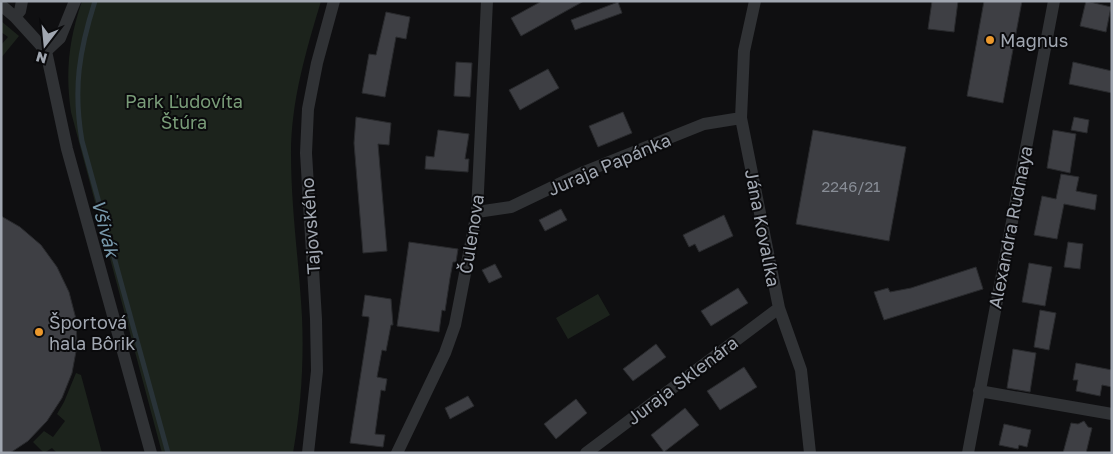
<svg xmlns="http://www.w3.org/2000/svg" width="1113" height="454" font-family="'Golos Text',sans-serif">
<rect width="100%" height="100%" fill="#0f0f11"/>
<path fill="#1c231c" d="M82 1H321C306 51 291 101 291 154 291 208 299 262 302 317 304 362 301 408 293 453H162L71 112C65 72 69 39 82 1Z
M1 21 19 36 1 58V45L8 37 1 32Z
M598 294 610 315 568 339 556 318Z
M76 373 81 375 102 453H57L52 448 44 453 33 442 44 431 53 437 65 421 57 414 64 402Z"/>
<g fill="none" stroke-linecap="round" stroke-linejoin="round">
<path stroke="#293338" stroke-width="5" d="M95 1C79 51 73 89 82 141L168 453"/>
</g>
<path fill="#3e3f44" stroke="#292a2d" d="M542 1H584L521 36 511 18Z
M932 1H958L954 32 928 29Z
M984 1H1022L1003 103 967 96Z
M1086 1 1111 7 1106 32 1080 26Z
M618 2 622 13 575 30 571 20Z
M386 12 410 17 406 39 396 37 385 97 362 93 369 54 376 55Z
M456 62 472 63 470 97 454 96Z
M1073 62 1112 71V93L1069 84Z
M548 69 559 88 520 110 509 90Z
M623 112 632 133 598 147 589 126Z
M356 117 391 123 389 145 378 144 387 251 363 253 354 143Z
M1074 117 1089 120 1087 133 1071 130Z
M438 130 469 134 465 159H469L468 172 425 169 426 156 434 157Z
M813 130 906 147 889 241 796 224Z
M1053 130 1076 134 1070 173 1047 168Z
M1061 174 1079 177 1076 191 1097 195 1095 210 1064 204 1057 239 1034 235 1042 196 1056 199Z
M561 209 567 220 545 231 539 220Z
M724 215 733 236 699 252 695 244 689 247 683 235Z
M1 216 20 227 41 245 57 267 69 292 76 319 77 346 72 373 62 398 47 421 28 441 10 453H1Z
M409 242 458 249 456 262H453L450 278 445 311 442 310 439 332 397 326Z
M1068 242 1083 244 1080 269 1064 267Z
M1029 263 1052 267 1045 306 1022 302Z
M495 264 502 277 489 283 482 270Z
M976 267 983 289 884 320 874 292 888 288 890 292 911 288Z
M738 288 748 303 711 326 701 311Z
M365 295 391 299 393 325H391L386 351 382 350 377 377 387 379 385 391 381 390 375 434 385 435 383 447 350 443 369 321V317L362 316Z
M1040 310 1056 313 1049 350 1034 347Z
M656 344 666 357 633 381 623 369Z
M1013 349 1036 353 1030 392 1007 388Z
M1076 363 1112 370V387L1102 385 1100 396 1076 391 1078 380H1073Z
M744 367 757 387 720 410 707 391Z
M468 396 474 406 450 419 445 408Z
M576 399 587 413 556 439 544 424Z
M685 408 699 425 664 452 651 435Z
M1084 421 1088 427 1092 428 1086 453H1063L1071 423 1078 424Z
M1004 424 1031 430 1027 447 1019 445 1018 449 999 445Z"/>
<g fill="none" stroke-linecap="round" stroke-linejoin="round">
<path stroke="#303235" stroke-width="12" d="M755 1 744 51 741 118 779 308 801 370 810 453
M1 5 15 17 46 51
M15 17 20 11 22 1
M46 51 67 149 151 453
M46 51 60 38 75 1
M477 212 511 207 584 172 704 124 741 118
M979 391 1112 414
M308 453 317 371 316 319 306 153 308 109 317 63 334 1
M397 453 445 353 455 325 477 212 487 1
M586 453 779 308
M968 453 1054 1"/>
</g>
<g fill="#eb982c" stroke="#0a0a0c" stroke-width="2">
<circle cx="990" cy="40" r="5"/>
<circle cx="39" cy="332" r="5"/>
</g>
<g text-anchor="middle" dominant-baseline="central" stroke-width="4" stroke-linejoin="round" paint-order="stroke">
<g font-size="15" fill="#888d96">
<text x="851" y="186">2246/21</text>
</g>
<g font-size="18" fill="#a1a7b1" stroke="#0a0a0c" text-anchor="start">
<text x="1000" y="40">Magnus</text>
<text x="49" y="322">Športová<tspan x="49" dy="21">hala Bôrik</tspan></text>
</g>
<g font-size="18" fill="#799c78" stroke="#0a0a0c">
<text x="184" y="101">Park Ľudovíta<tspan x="184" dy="21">Štúra</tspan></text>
</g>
<g font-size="18" fill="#a1a7b1" stroke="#0a0a0c">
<text transform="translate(609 164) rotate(-23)">Juraja Papánka</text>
<text transform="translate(310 226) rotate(-94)">Tajovského</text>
<text transform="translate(1010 227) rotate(-79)">Alexandra Rudnaya</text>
<text transform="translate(763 228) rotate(79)">Jána Kovalíka</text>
<text transform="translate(471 234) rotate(-81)">Čulenova</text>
<text transform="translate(682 380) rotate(-37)">Juraja Sklenára</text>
</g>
<g font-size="19" font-style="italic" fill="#7899ac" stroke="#0a0a0c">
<text transform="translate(106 228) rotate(75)">Všivák</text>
</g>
</g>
<rect width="1113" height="454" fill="none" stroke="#a1a7b1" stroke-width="5"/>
<g transform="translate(45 45) rotate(196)" stroke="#0a0a0c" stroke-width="4" paint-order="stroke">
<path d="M0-4L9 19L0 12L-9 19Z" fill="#a1a7b1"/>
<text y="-8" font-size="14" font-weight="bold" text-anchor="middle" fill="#a1a7b1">N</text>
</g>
</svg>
